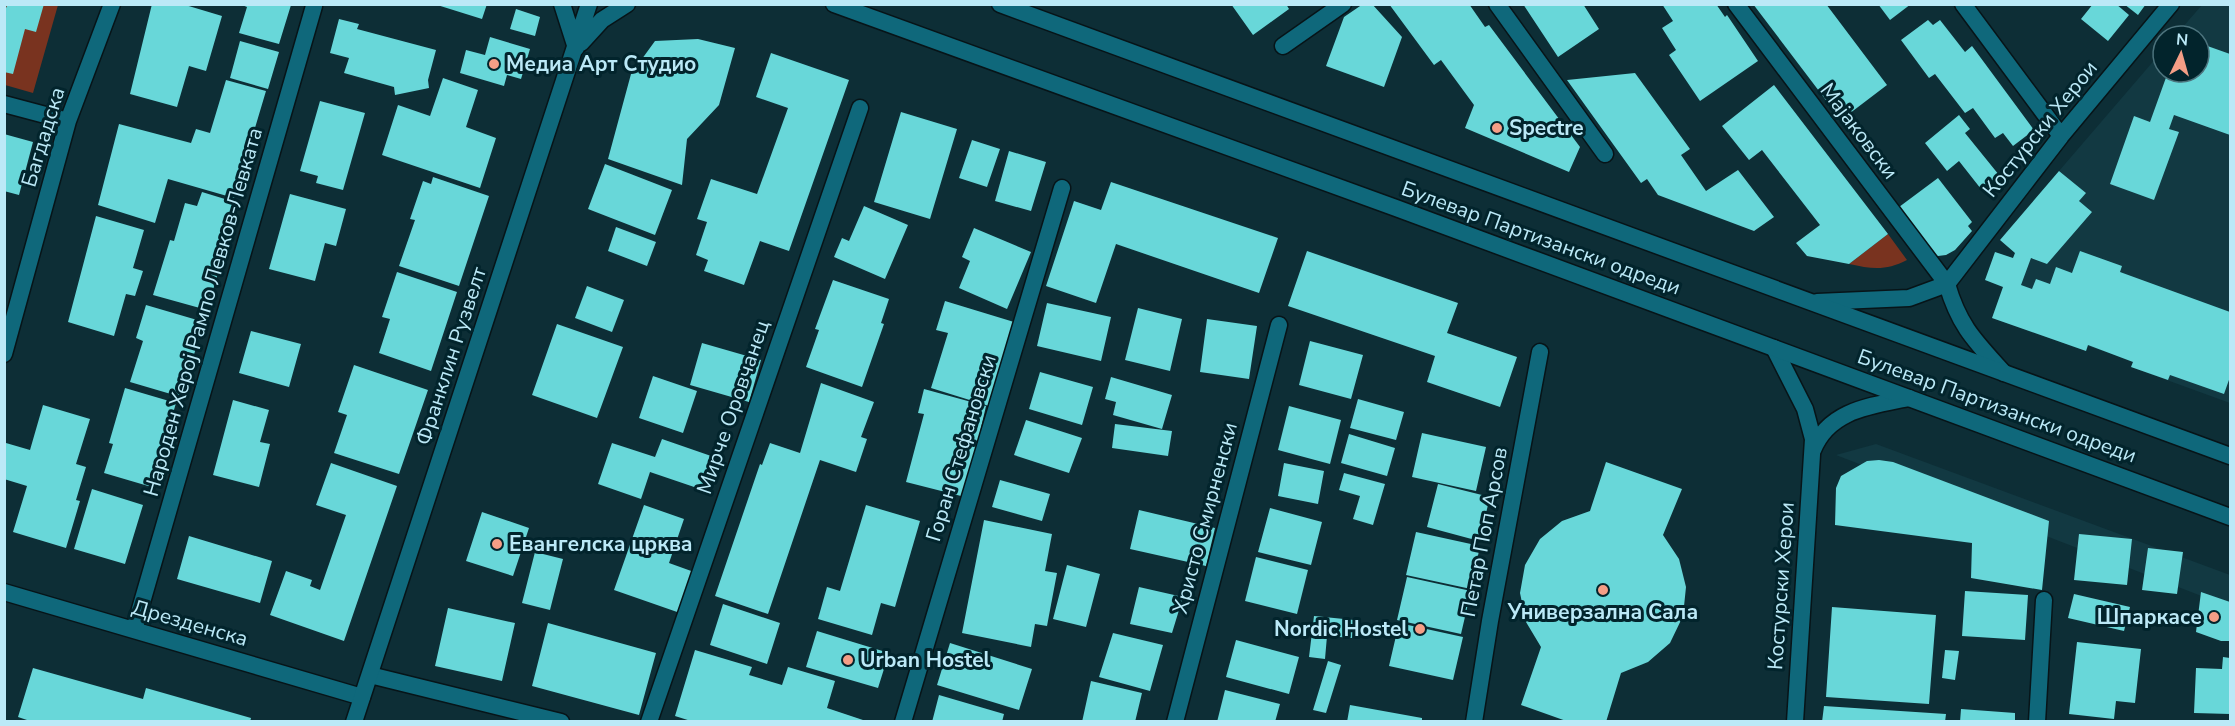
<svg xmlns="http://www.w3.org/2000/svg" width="2235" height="726" font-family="'Nunito Sans',sans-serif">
<rect width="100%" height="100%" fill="#0d2e36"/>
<path fill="#123942" d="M2202 5H2230V403L2131 367 2133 361 2088 346 2086 351 1992 318 2015 253 2047 264 2092 212 2079 201 2085 193 2059 171 2163 50V72H2199V36H2175Z
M1876 444 2230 575V607L1836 455Z"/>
<path fill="#79331f" d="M4 5H58L33 93 5 85Z
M1888 234 1907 260C1886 271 1872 269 1849 264Z"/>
<path fill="#68d7d9" d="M8 4H44L36 32 25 29 13 74 4 72V12Z
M152 4H182L222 16 206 71 189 66 177 107 130 94Z
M434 4H487L482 19Z
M1231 4H1286L1289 9 1253 35Z
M1363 4H1372L1402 37 1384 87 1326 66 1344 17Z
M1389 4H1469L1485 27 1489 25 1580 147 1569 172 1465 128 1474 105 1441 60 1434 65Z
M1523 4H1583L1599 29 1558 57Z
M1662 4H1716L1725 17 1727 15 1758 61 1700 101 1669 55 1676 50 1662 28 1673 21Z
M1753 4H1826L1887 85 1841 120Z
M1878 4H1911L1890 20Z
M2093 4H2116L2129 15 2108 41 2081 19Z
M2124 4H2146L2138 15Z
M242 5H291L279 44 239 33 247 7Z
M516 9 540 17 535 36 510 29Z
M339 19 359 24 357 29 436 50 428 80 429 88 395 95 394 87 344 73 349 58 330 53Z
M1928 20 1933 25 1940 20 1965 52 1972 46 2034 130 2013 146 2003 133 1995 138 1973 108 1965 113 1935 74 1929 78 1901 40Z
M490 37 530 49 521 79 507 75 504 86 460 73 466 50 485 55Z
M698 39 735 48 719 105 687 139 682 185 608 159 631 74 655 41Z
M240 41 279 52 268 89 230 78Z
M2199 43 2230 54V135L2174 115 2169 129 2179 132 2154 200 2110 184 2134 116 2150 122 2168 72H2199Z
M771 53 849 80 789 251 760 241 744 285 704 271 708 260 696 255 707 222 697 219 711 179 757 194 788 108 756 97Z
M1635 73 1690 149 1681 155 1706 191 1738 170 1774 217 1754 231 1658 195 1647 179 1641 183 1567 80Z
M443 78 478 90 466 127 496 138 480 188 382 155 398 105 430 116Z
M226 80 266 91 234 198 168 179 155 223 98 205 119 124 191 143 196 129 210 133Z
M1774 85 1888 234 1849 264 1807 256 1796 243 1820 225 1762 150 1749 160 1722 126Z
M320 101 365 113 343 190 316 183 318 176 300 171Z
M901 112 957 129 930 219 874 202Z
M1959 115 1970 129 1965 133 1999 175 1981 189 1959 161 1947 171 1925 143Z
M4 134 33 142 19 195 4 191Z
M972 140 1000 149 987 187 959 178Z
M1009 151 1046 162 1031 211 995 201Z
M605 164 672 190 655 235 588 209Z
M2059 171 2086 193 2079 201 2092 212 2047 264 2031 258 2021 285 2032 289 2036 279 2050 284 2056 267 2072 273 2080 251 2122 266 2120 272 2230 312V377L2224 394 2170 375 2168 380 2131 367 2133 362 2088 345 2086 351 1992 318 2003 287 1985 280 1995 252 2013 258 2015 253 2000 240Z
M433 177 489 196 459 286 399 266 415 220 410 219 423 181 431 184Z
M1938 178 1972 222 1968 226 1972 231 1955 250 1946 255 1938 256 1929 254 1895 210Z
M1111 182 1278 238 1259 293 1116 244 1096 303 1046 286 1074 201 1101 210Z
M202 192 238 203 232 222 227 220 217 254 223 256 207 310 153 295 170 240 174 241 185 203 197 206Z
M290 194 346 209 336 246 325 243 315 281 269 269Z
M864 206 908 225 885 279 834 257 842 238 849 241Z
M96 216 144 230 133 268 143 271 135 296 126 294 114 336 68 322Z
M616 227 656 242 647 266 608 251Z
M974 228 1031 252 1007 309 959 288 970 261 962 257Z
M1307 251 1458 303 1447 333 1517 357 1500 407 1427 382 1435 356 1288 306Z
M397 272 457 292 431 371 379 353 390 319 382 317Z
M833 280 889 299 881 323 884 324 862 387 806 367 819 330 815 329Z
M587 286 624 300 612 332 575 318Z
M945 301 1014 322 989 406 931 388 948 333 936 330Z
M1047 303 1111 317 1101 361 1037 346Z
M146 305 204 322 181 397 130 382 143 341 136 338Z
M1138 308 1182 319 1170 371 1125 360Z
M1207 319 1257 326 1249 379 1200 372Z
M557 324 623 347 597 418 532 395Z
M251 331 301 344 289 387 239 373Z
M1310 341 1363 355 1351 399 1299 385Z
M702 343 761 360 749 402 690 385Z
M354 365 428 390 399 474 334 453 347 415 338 412Z
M1040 372 1093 387 1082 425 1029 409Z
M653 376 697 391 683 433 639 418Z
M1111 377 1172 395 1162 429 1113 415 1116 402 1105 399Z
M821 383 874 402 861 437 867 439 856 472 820 460 768 614 715 596 760 464 762 465 770 443 800 453Z
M125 388 176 403 160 458 163 459 155 488 104 473 113 444 109 443Z
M924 389 986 406 965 497 906 482 924 414 918 413Z
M1358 399 1404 412 1396 440 1350 428Z
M233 400 269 410 260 442 270 444 259 487 213 475Z
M43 405 90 419 76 464 86 467 76 500 80 501 66 548 13 532 27 486 4 479 6 443 30 450Z
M1289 406 1341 420 1330 464 1278 450Z
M1026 420 1082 438 1069 473 1014 455Z
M1115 424 1172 431 1168 456 1112 448Z
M1422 433 1486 447 1476 491 1412 477Z
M1349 434 1395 448 1387 476 1341 463Z
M662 439 714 457 703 490 650 472 641 499 598 484 612 443 655 457Z
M1879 460 1893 462 2049 521 2042 590 1971 578 1972 543 1835 525 1836 488 1841 476 1867 461Z
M1606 462 1682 489 1663 535 1679 559 1686 587 1683 616 1670 643 1648 662 1621 673 1606 722H1569L1521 705 1541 647 1526 622 1520 593 1525 565 1540 539 1562 521 1590 511Z
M331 463 397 486 344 641 270 615 286 571 312 580 310 586 320 590 346 515 316 505Z
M1284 463 1324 471 1318 504 1278 496Z
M1344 473 1385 484 1373 525 1353 519 1360 496 1339 490Z
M1000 480 1050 494 1042 521 992 507Z
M1438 484 1490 497 1479 541 1427 527Z
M92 489 143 505 125 564 74 549Z
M644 505 684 519 669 563 694 572 680 613 614 590Z
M866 505 920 521 895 607 881 603 872 635 818 619 827 587 840 591Z
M1270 508 1322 522 1311 565 1258 552Z
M1139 510 1215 528 1206 566 1130 549Z
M482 512 529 528 513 576 466 561Z
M984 520 1052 534 1045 571 1057 573 1047 626 1035 624 1031 647 962 633Z
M1416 532 1480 546 1471 589 1406 575Z
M2079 534 2132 539 2127 585 2074 580Z
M189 536 272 561 260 603 177 579Z
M2148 548 2183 552 2177 594 2142 590Z
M535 552 563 559 550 610 522 603Z
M1256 557 1308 570 1297 614 1245 601Z
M1067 565 1100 574 1086 627 1053 619Z
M1407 577 1471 591 1461 634 1397 620Z
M1139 587 1183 597 1172 633 1130 624Z
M1965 591 2028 595 2025 640 1962 636Z
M2201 592 2230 602V641H2221L2196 632Z
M2074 594 2130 607 2124 631 2068 618Z
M723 604 780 623 767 664 710 645Z
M1832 607 1936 615 1929 704 1826 697Z
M448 608 515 623 502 681 435 666Z
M1314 616 1354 620 1352 638 1327 636 1325 659 1309 657Z
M548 623 656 653 639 715 532 686Z
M1399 623 1463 637 1453 680 1389 666Z
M817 631 889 653 878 688 806 667Z
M1113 633 1163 645 1150 691 1099 677Z
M1236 640 1299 657 1289 694 1226 677Z
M2077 642 2141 649 2135 703 2116 701 2114 719 2069 714Z
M950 643 1032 669 1019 710 937 685Z
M695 650 752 667 749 675 782 685 788 667 835 681 827 708 869 722H694L675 716Z
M1945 650 1959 651 1955 680 1942 678Z
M2223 657 2230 658V714L2194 713 2196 668 2222 669Z
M1328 661 1341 665 1326 713 1313 710Z
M33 668 143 699 146 688 251 718 250 722H33L18 717Z
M1091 681 1142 693 1135 722H1082Z
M1225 690 1280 704 1275 722H1217Z
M939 695 1004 714 1002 722H932Z
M1350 705 1422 718V722H1347Z
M1824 706 1946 714 1945 722H1822Z
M1961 709 2015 713V722H1960Z"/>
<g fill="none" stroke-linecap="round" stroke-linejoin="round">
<g stroke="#071418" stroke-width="19">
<path id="minor" d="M1497 4 1605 154
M1736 4 1947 284C1959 326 1975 341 2004 373
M1963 4 2061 136
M1283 46 1343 4
M4 104 68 121
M1817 302 1909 298 1947 284 2061 136 2171 4
M1774 348 1805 409 1813 439 1795 722
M4 354 68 121 112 4
M1813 450C1829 410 1870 406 1909 398
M4 592 362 697
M134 630 314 6
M370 675 561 722
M649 722 860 108
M903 722 1062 188
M1175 722 1279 325
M1474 722 1490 621 1540 352
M2037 722 2044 600"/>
</g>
<g stroke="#071418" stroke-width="19">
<path id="tertiary" d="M562 4 576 48
M834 4 1396 208 2230 517
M1000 4 2230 456
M581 43 602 20 627 4
M354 722 589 4"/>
</g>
<use href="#minor" stroke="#0f687b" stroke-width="16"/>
<use href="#tertiary" stroke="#0f687b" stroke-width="16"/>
</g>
<g fill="#f49e86" stroke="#02242c" stroke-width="2">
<circle cx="494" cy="64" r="6"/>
<circle cx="1497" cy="128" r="6"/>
<circle cx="497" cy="544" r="6"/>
<circle cx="1603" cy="590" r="6"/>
<circle cx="2214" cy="617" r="6"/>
<circle cx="1420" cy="629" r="6"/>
<circle cx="848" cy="660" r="6"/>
</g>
<g text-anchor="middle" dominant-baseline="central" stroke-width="6" stroke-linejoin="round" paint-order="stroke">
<g font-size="21" font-weight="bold" fill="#bbe9f7" stroke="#02242c" text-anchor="start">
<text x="506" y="64">Медиа Арт Студио</text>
<text x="1509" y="128">Spectre</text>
<text x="509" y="544">Евангелска црква</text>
<text x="1603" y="612" text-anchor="middle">Универзална Сала</text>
<text x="2202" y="617" text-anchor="end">Шпаркасе</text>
<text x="1408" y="629" text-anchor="end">Nordic Hostel</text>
<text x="860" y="660">Urban Hostel</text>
</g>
<g font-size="21" fill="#bbe9f7" stroke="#02242c">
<text transform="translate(2040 129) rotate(-51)">Костурски Херои</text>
<text transform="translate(1859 131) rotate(53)">Мајаковски</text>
<text transform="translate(43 137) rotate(-73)">Багдадска</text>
<text transform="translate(1541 238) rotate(20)">Булевар Партизански одреди</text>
<text transform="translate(203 312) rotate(-74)">Народен Херој Рампо Левков-Левката</text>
<text transform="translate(451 356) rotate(-72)">Франклин Рузвелт</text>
<text transform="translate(1997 406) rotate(20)">Булевар Партизански одреди</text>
<text transform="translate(733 407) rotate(-71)">Мирче Оровчанец</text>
<text transform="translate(961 448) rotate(-73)">Горан Стефановски</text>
<text transform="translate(1205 518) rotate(-75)">Христо Смирненски</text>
<text transform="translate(1484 532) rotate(-79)">Петар Поп Арсов</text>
<text transform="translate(1781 586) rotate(-86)">Костурски Херои</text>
<text transform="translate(190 623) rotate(16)">Дрезденска</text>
</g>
</g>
<rect width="2235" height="726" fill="none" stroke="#bbe9f7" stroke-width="12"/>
<g transform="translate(2181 54) rotate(5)"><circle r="28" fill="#02242c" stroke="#4c737d" stroke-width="1.5"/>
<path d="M0-4.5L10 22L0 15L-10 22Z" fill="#f49e86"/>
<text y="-9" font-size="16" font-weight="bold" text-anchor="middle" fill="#bbe9f7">N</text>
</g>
</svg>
